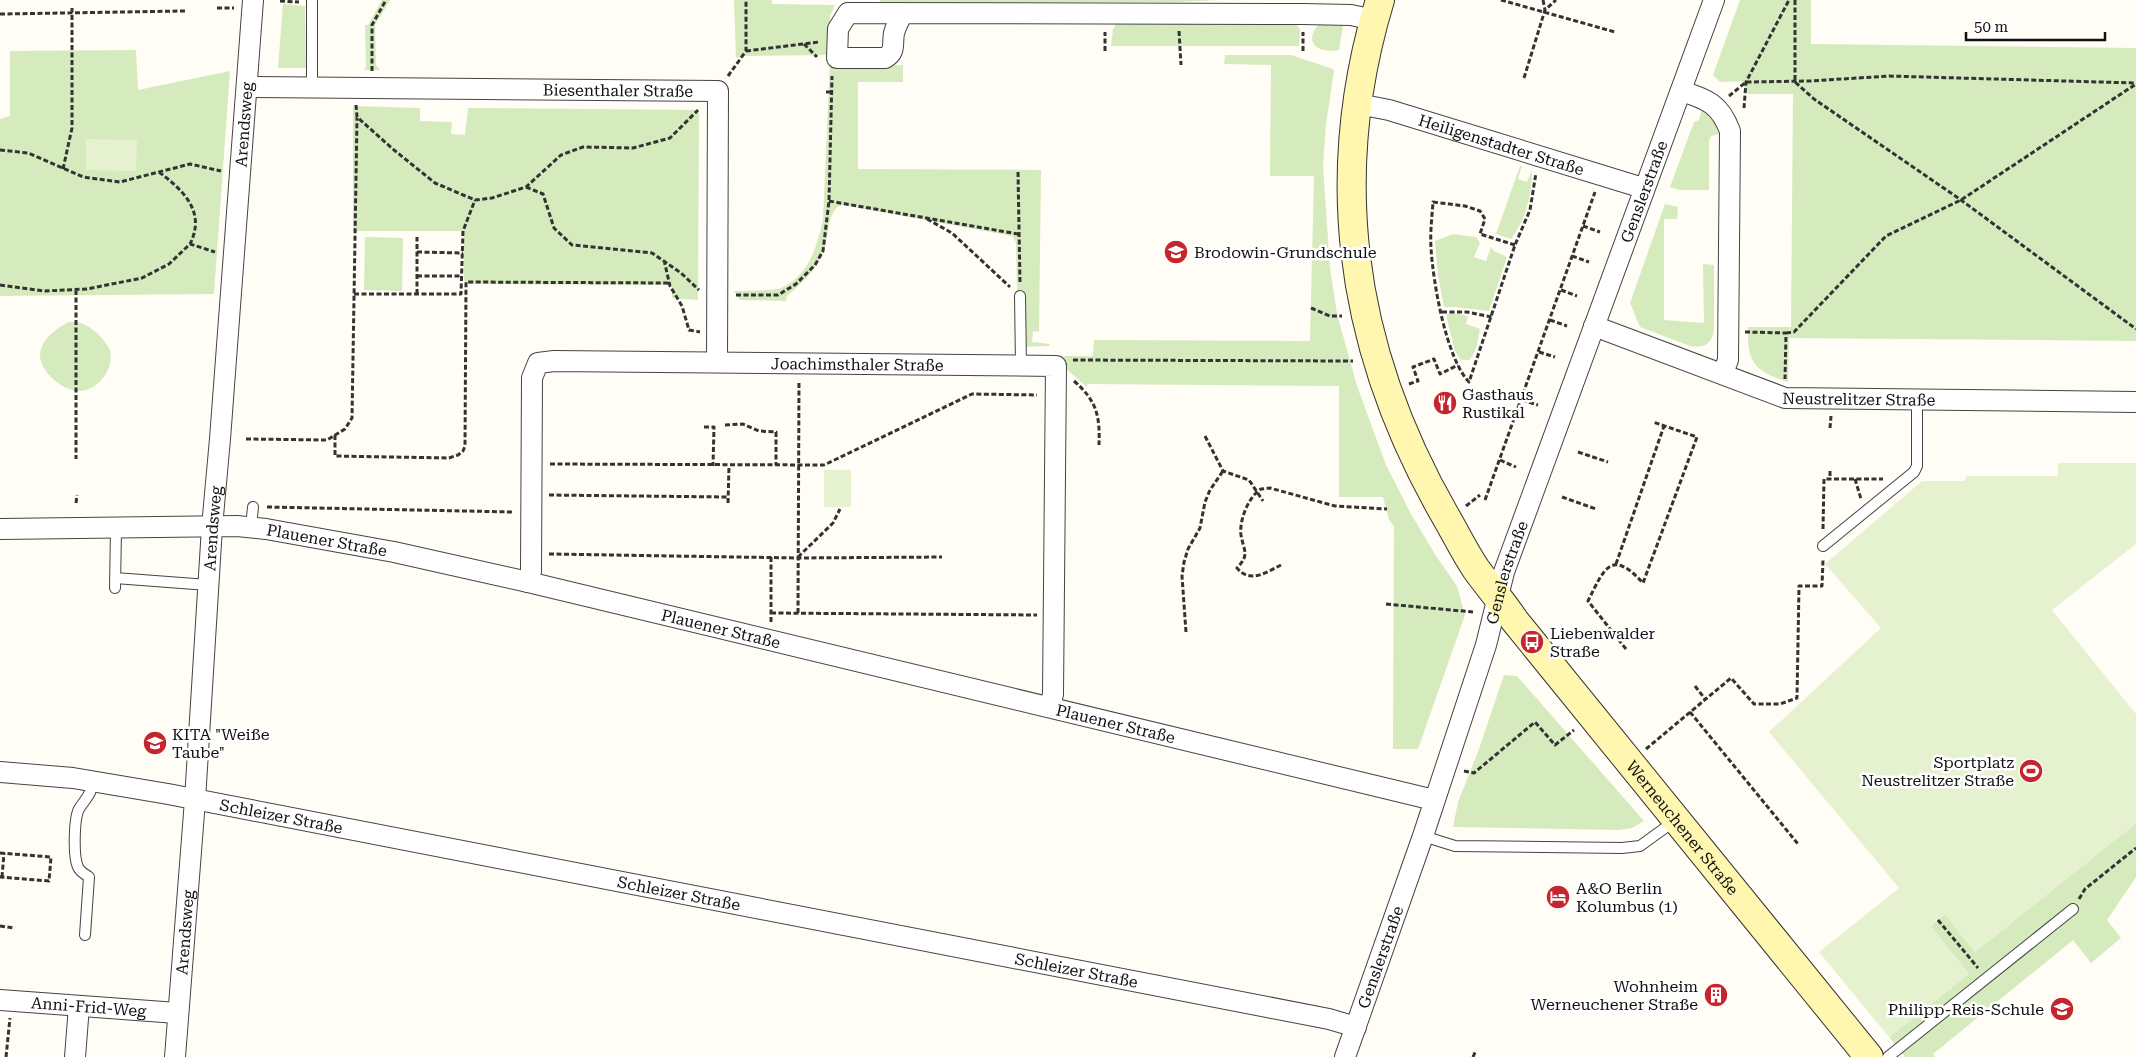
<svg xmlns="http://www.w3.org/2000/svg" width="2136" height="1057" font-family="'Roboto Serif',serif">
<rect width="100%" height="100%" fill="#fffdf5"/>
<path fill="#d5ebbd" d="M382 0H390L375 25 376 65 380 70H364L366 67 365 25H368Z
M734 0H772V4L835 5 830 16 829 55 747 56 736 58Z
M880 0H1217L1180 2H880Z
M1740 0H1811V44L2136 48V341L1789 338 1788 382C1754 371 1747 363 1748 327H1791L1793 94H1748L1741 81 1720 82 1713 75Z
M283 4 305 6 306 68H278Z
M1117 23H1296L1300 30 1299 46H1111L1113 29Z
M1319 24H1339L1343 26 1339 50C1319 54 1302 43 1319 24Z
M136 50 138 90 230 71 214 294 0 296V119L10 116V51Z
M1225 55H1291L1333 69 1334 71 1326 124 1323 166 1330 268 1337 314 1357 386 1386 465 1411 514 1436 556 1457 586 1465 615 1418 749H1393L1394 526 1389 520 1383 497H1339V386L1087 384V387L1064 367 1063 356H1093L1094 340 1310 341 1314 176H1270L1271 65 1224 64Z
M830 60 839 66 903 65V82H858V169L1041 170 1039 332 1033 331 1032 342 1050 344 1049 346 1013 347 1018 342 1016 242 1012 236 854 207 841 205C828 210 828 236 825 247 819 268 802 283 787 296L786 301 740 300 734 291C742 291 774 291 781 288 808 277 817 247 823 220Z
M353 106 420 108V121L452 122 451 134 465 135 468 108 699 110 698 300 672 298V285L468 284 464 280V231H353Z
M1702 109 1714 115 1723 133 1711 136 1709 141V190H1679L1670 187 1694 122 1699 120Z
M1520 166H1522L1518 179 1527 182 1532 170C1532 195 1526 219 1511 239L1496 234Z
M1665 204 1678 207 1677 219H1664V320L1704 323 1703 264 1714 265V330C1711 345 1704 348 1690 346L1640 327 1630 303Z
M1453 234 1476 237 1480 243 1474 257 1486 261 1491 247 1494 251 1507 257 1489 311 1454 307H1444L1438 275 1435 241Z
M365 237 403 238 402 291 364 290Z
M1454 313 1468 316 1466 324 1480 329C1478 340 1477 352 1469 360H1461L1455 351 1447 319V314Z
M68 322C73 322 79 322 83 324 92 327 107 341 110 351 114 369 99 389 81 391 64 393 34 368 41 349 45 336 57 329 68 322Z
M1504 675 1517 676 1644 821 1632 828 1619 830 1453 827 1458 802 1478 752Z
M2136 823V877L2107 920 2121 938 2091 963 2073 940 1933 1054 1935 1057H1905L1889 1037 1969 974 1930 926 1945 914 1975 952Z"/>
<path fill="#e6f2cf" d="M86 139 137 140 136 171 86 170Z
M2058 463H2136V544L2052 610 2136 714V823L1975 952 1945 914 1930 925 1969 974 1889 1037 1819 952 1899 888 1769 732 1881 628 1825 564 1922 481H1965L1966 476H2058Z
M824 470H851V507H824Z"/>
<g fill="none" stroke-linecap="round" stroke-linejoin="round">
<g stroke="#444" stroke-width="12">
<path id="lane" d="M312 87V0
M1020 296 1021 365
M251 527 253 507
M1823 546 1914 472 1917 466V400
M115 578 208 585
M115 588 116 529
M1423 836 1455 846 1622 848 1640 846 1676 820
M85 935 89 877C85 874 80 872 78 867 73 857 74 818 79 809 85 799 92 794 93 781
M1888 1057 2073 909"/>
</g>
<g stroke="#444" stroke-width="22">
<g id="street">
<path d="M903 13C899 20 896 26 894 33 892 44 896 52 885 58H837L838 29 848 13 1303 14 1351 15 1374 20"/>
<path id="s1" d="M247 87 718 91 717 362"/>
<path d="M1681 91C1707 99 1720 104 1730 131L1728 360 1723 373"/>
<path id="s2" d="M1358 104 1389 110 1643 188"/>
<path id="s3" d="M1594 326 1785 398 2136 402"/>
<path id="s4" d="M0 529 237 526 266 529 394 552 528 582 1434 800"/>
<path id="s5" d="M528 582 531 571 532 378 538 363 554 361 1056 366 1053 694 1050 707"/>
<path id="s6" d="M0 772 73 778 168 794 1329 1019 1356 1027"/>
<path id="s7" d="M0 1000 177 1013"/>
<path d="M75 1057 79 1006"/>
<path id="s8" d="M175 1057 195 800 212 527 220 439 253 0"/>
<path id="s9" d="M1345 1057 1423 836 1486 645 1504 572 1714 0"/>
</g>
</g>
<g stroke="#333" stroke-width="30">
<g id="secondary">
<path id="s10" d="M1380 0C1325 181 1352 354 1446 517 1456 534 1465 553 1476 569 1489 587 1503 603 1515 621L1869 1057"/>
</g>
</g>
<path stroke="#333" stroke-width="3" stroke-dasharray="5 2.5" stroke-linecap="butt" d="M1501 0 1615 32
M1543 0 1545 10
M1795 0V82L1814 99 1961 200 2136 329
M280 1 299 2
M217 8H234
M0 14 185 11
M1179 31 1181 65
M804 44 817 57
M746 51 819 42
M1105 51V32
M1303 51V32
M372 71V25L386 0
M728 76 746 51V0
M1524 78 1545 10 1556 0
M826 92H831
M1729 96 1746 82 1811 81 1889 76 2135 83
M356 105 357 117 394 150 435 183 475 200 492 198 526 187 561 155 583 147 633 148 670 138 698 110
M1744 108 1746 82 1789 0
M0 150 28 153 83 177 120 182 190 164 221 171
M63 169 72 128V8
M159 172C184 191 206 212 190 244
M1018 172 1020 283
M526 187 543 194 554 228 572 245 652 253 681 273 699 290
M829 201 1018 234
M927 219 952 233 1010 287
M1583 226 1600 232
M1515 245 1480 234 1485 219 1480 211 1465 206 1433 202C1432 217 1430 232 1431 248 1433 282 1446 358 1469 382L1515 245 1530 210 1536 173
M417 252 463 253
M1572 256 1589 262
M664 260 670 286 682 306 689 330 700 332
M417 276H462
M0 285 44 291 87 289 142 278 169 264 190 244 215 252
M76 290V459
M1561 290 1577 296
M354 294H461L463 231 475 200
M417 294V237
M736 295H778L796 284 815 265 823 251 829 201 832 76
M1311 308 1330 316H1342
M1442 312H1467L1492 317
M1550 320 1567 326
M1745 332 1786 333 1785 379
M1786 333 1794 332 1886 236 1961 200 2136 84
M1539 352 1555 357
M1073 360 1353 361
M1074 381C1097 401 1100 416 1099 445
M1409 384 1418 381 1413 367 1434 359 1440 374 1458 365
M1522 400 1538 405
M725 425 743 424 759 431 776 432V465
M704 427H714L713 466
M1830 428 1831 416
M335 435V456L449 458 458 455 463 451 465 446 466 282 669 283
M1205 436 1223 471 1249 480 1263 501
M246 439 327 440 345 429 352 418 357 118
M1578 452 1608 462
M1500 460 1516 467
M550 464 824 465 972 394 1037 395
M1830 471V479
M1855 479 1861 499
M549 495 728 497
M1562 497 1596 509
M1485 500 1595 192
M76 503 77 495
M728 503 729 466
M1466 506 1480 495
M267 507 513 512
M1823 529 1824 479H1883
M549 554 798 558 942 557
M798 557 833 523 840 509
M1616 564 1664 426
M1281 565C1267 572 1250 584 1237 568 1250 554 1244 552 1241 535 1239 521 1248 497 1261 489L1270 488 1335 506 1387 509
M1386 604 1473 612
M771 613 1037 615
M798 613 799 381
M771 622V557
M1186 632 1182 576 1184 562 1188 549 1200 528 1205 502 1210 490 1223 471
M1626 649 1588 601C1604 569 1611 548 1643 583L1697 437 1653 422
M1695 686 1705 699
M1690 712 1798 844
M1646 749 1731 678 1754 704H1780L1797 698 1799 586H1822L1823 560
M1464 771 1474 773 1535 722 1555 745 1574 730
M0 853 51 857 49 881 0 877
M2 877 4 853
M2079 899 2085 889 2136 848
M1938 920 1978 968
M0 926 15 928
M6 1057 10 1018
M1473 1057 1476 1050"/>
<use href="#lane" stroke="#fff" stroke-width="10"/>
<use href="#street" stroke="#fff" stroke-width="20"/>
<use href="#secondary" stroke="#fff6b0" stroke-width="28"/>
</g>
<defs>
<g id="school-disc" transform="scale(1.25)"><circle r="9.5" fill="#c4262e" stroke="#fff"/><path d="M0-5L7-2L0 1L-7-2ZM-4 1L0 2.5L4 1V4Q0 6-4 4Z" fill="#fff"/></g>
<g id="restaurant-disc" transform="scale(1.25)"><circle r="9.5" fill="#c4262e" stroke="#fff"/><path d="M-5-6h1v4h1v-4h1v4h1v-4h1v5L-1.5 .5V6h-2V.5L-5-1ZM5-6V6H3V1.5H1.5Q1.5-4 5-6Z" fill="#fff"/></g>
<g id="bus-disc" transform="scale(1.25)"><circle r="9.5" fill="#c4262e" stroke="#fff"/><path d="M-5-6H5V4H4V6H2V4H-2V6H-4V4H-5ZM-3.5-4V0h7V-4ZM-3.5 1.2v1.5H-2V1.2ZM2 1.2v1.5H3.5V1.2Z" fill="#fff"/></g>
<g id="stadium-disc" transform="scale(1.25)"><circle r="9.5" fill="#c4262e" stroke="#fff"/><path d="M0-5a6.5 5 0 1 0 0 10a6.5 5 0 1 0 0-10ZM-3.5-1.8h7v3.6h-7Z" fill="#fff"/></g>
<g id="hotel-disc" transform="scale(1.25)"><circle r="9.5" fill="#c4262e" stroke="#fff"/><path d="M-6-4.5h1.5V1H6V5H4.5V3h-9V5H-6ZM-4 0a1.8 1.8 0 1 1 3.6 0ZM.5 0V-2.5h3Q6-2.5 6 0Z" fill="#fff"/></g>
<g id="building-disc" transform="scale(1.25)"><circle r="9.5" fill="#c4262e" stroke="#fff"/><path d="M-4-6H4V6H1V3H-1V6H-4ZM-2.5-4.3h1.7v1.8h-1.7ZM.8-4.3h1.7v1.8H.8ZM-2.5-1h1.7V.8h-1.7ZM.8-1h1.7V.8H.8Z" fill="#fff"/></g>
</defs>
<g fill-rule="evenodd">
<use href="#school-disc" x="1176" y="252"/>
<use href="#restaurant-disc" x="1445" y="403"/>
<use href="#bus-disc" x="1532" y="642"/>
<use href="#school-disc" x="155" y="743"/>
<use href="#stadium-disc" x="2031" y="771"/>
<use href="#hotel-disc" x="1558" y="897"/>
<use href="#building-disc" x="1716" y="995"/>
<use href="#school-disc" x="2062" y="1009"/>
</g>
<g text-anchor="middle" dominant-baseline="central" stroke-width="5" stroke-linejoin="round" paint-order="stroke">
<g font-size="16" fill="#111" stroke="#fff">
<text stroke="none"><textPath href="#s1" startOffset="371">Biesenthaler Straße</textPath></text>
<text stroke="none"><textPath href="#s8" startOffset="935">Arendsweg</textPath></text>
<text stroke="none"><textPath href="#s2" startOffset="149">Heiligenstadter Straße</textPath></text>
<text stroke="none"><textPath href="#s9" startOffset="916">Genslerstraße</textPath></text>
<text stroke="none"><textPath href="#s5" startOffset="540">Joachimsthaler Straße</textPath></text>
<text stroke="none"><textPath href="#s3" startOffset="278">Neustrelitzer Straße</textPath></text>
<text stroke="none"><textPath href="#s8" startOffset="530">Arendsweg</textPath></text>
<text stroke="none"><textPath href="#s4" startOffset="328">Plauener Straße</textPath></text>
<text stroke="none"><textPath href="#s9" startOffset="511">Genslerstraße</textPath></text>
<text stroke="none"><textPath href="#s4" startOffset="732">Plauener Straße</textPath></text>
<text stroke="none"><textPath href="#s4" startOffset="1138">Plauener Straße</textPath></text>
<text stroke="none"><textPath href="#s6" startOffset="285">Schleizer Straße</textPath></text>
<text stroke="none"><textPath href="#s10" startOffset="928">Werneuchener Straße</textPath></text>
<text stroke="none"><textPath href="#s6" startOffset="690">Schleizer Straße</textPath></text>
<text stroke="none"><textPath href="#s8" startOffset="125">Arendsweg</textPath></text>
<text stroke="none"><textPath href="#s9" startOffset="106">Genslerstraße</textPath></text>
<text stroke="none"><textPath href="#s6" startOffset="1095">Schleizer Straße</textPath></text>
<text stroke="none"><textPath href="#s7" startOffset="89">Anni-Frid-Weg</textPath></text>
</g>
<g font-size="16" fill="#111" stroke="#fff" text-anchor="start">
<text x="1194" y="252">Brodowin-Grundschule</text>
<text x="1462" y="394">Gasthaus<tspan x="1462" dy="18">Rustikal</tspan></text>
<text x="1550" y="633">Liebenwalder<tspan x="1550" dy="18">Straße</tspan></text>
<text x="172" y="734">KITA "Weiße<tspan x="172" dy="18">Taube"</tspan></text>
<text x="2014" y="762" text-anchor="end">Sportplatz<tspan x="2014" dy="18">Neustrelitzer Straße</tspan></text>
<text x="1576" y="888">A&amp;O Berlin<tspan x="1576" dy="18">Kolumbus (1)</tspan></text>
<text x="1698" y="986" text-anchor="end">Wohnheim<tspan x="1698" dy="18">Werneuchener Straße</tspan></text>
<text x="2044" y="1009" text-anchor="end">Philipp-Reis-Schule</text>
</g>
</g>
<path d="M1966 32v8h139v-8" fill="none" stroke="#111111" stroke-width="2.5"/>
<text x="1974" y="32" font-size="15" fill="#111111" stroke="#ffffff" stroke-width="4" paint-order="stroke">50 m</text>
</svg>
